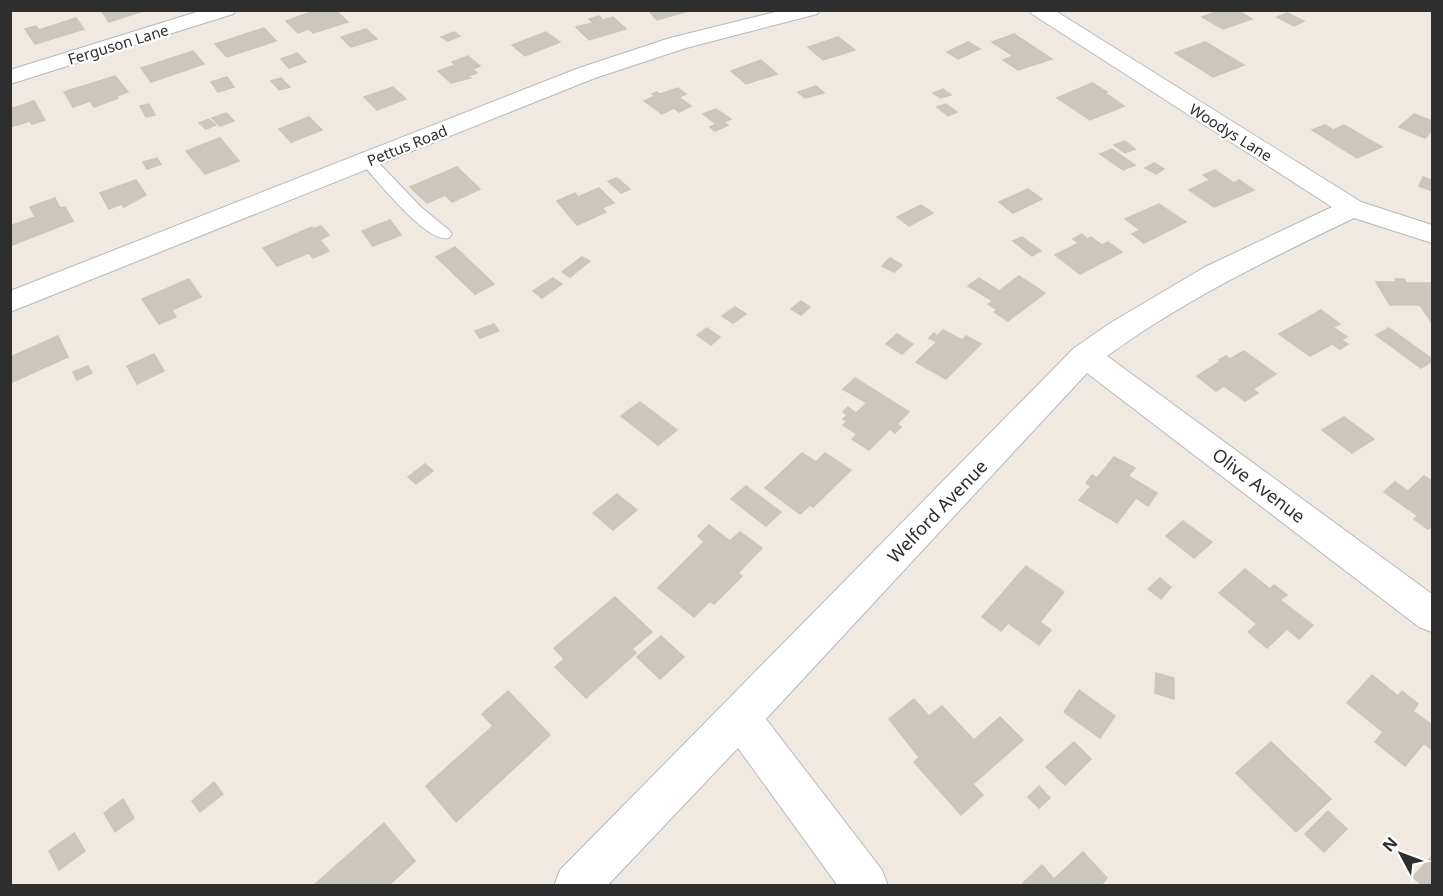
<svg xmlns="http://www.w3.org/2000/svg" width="1443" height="896" font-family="'Noto Sans',sans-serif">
<rect width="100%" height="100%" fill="#efe9e1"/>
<path fill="#cbc7bf" stroke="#cbc5ba" stroke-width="1.5" d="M101 10H146L109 22Z
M317 10H335L348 22 313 33 309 29 298 33 286 21Z
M648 10H692L657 20Z
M1221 10H1237L1252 19 1223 29 1202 17Z
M1287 13 1304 21 1294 26 1277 17Z
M599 16 603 20 613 17 626 29 589 40 576 27 593 23 589 19Z
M76 18 84 29 35 44 25 29 36 26 39 30Z
M264 28 276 41 227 57 215 44Z
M366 29 377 39 351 47 341 37Z
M454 32 460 36 448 41 441 37Z
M546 32 560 42 525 56 512 45Z
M1014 34 1052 59 1018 70 1003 60 1013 56 992 42Z
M838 37 855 50 823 60 808 47Z
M968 42 980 49 958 59 947 52Z
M1205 42 1244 65 1213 77 1175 53Z
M193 51 204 64 151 82 141 68Z
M297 53 306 62 289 68 281 59Z
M468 56 480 66 473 69 477 73 468 76 471 78 451 83 438 71 455 65 452 62Z
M761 60 777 74 746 84 731 71Z
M115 76 128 92 117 96 118 98 94 107 90 101 73 107 64 92Z
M227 77 234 87 218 92 211 82Z
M281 78 290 87 279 90 271 81Z
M1092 83 1107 92 1105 93 1124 106 1090 120 1057 98Z
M816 86 824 93 805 98 798 92Z
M393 87 406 99 377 110 364 97Z
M678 88 686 94 679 97 691 106 679 112 674 108 662 114 644 101 655 96 652 94 657 92 660 94Z
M943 89 951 95 940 98 933 93Z
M34 101 45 120 32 124 30 121 10 127V109Z
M149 104 155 115 146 117 140 106Z
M946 104 957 112 948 116 937 107Z
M716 109 731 119 724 122 728 125 715 131 710 127 716 124 703 114Z
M226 113 234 121 220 126 212 118Z
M1414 114 1432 121V130L1425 138 1399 127Z
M309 117 322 130 291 142 279 129Z
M209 119 216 125 206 129 199 123Z
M1325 125 1333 130 1344 125 1382 147 1357 158 1312 130Z
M220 138 239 161 205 174 186 151Z
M1125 141 1135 149 1125 153 1114 145Z
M1112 149 1135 165 1123 170 1100 154Z
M157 158 161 164 147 169 143 162Z
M1154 163 1164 169 1156 174 1145 168Z
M457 167 480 189 452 202 445 195 427 203 410 187Z
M1215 170 1234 183 1239 180 1254 190 1214 207 1189 190 1210 180 1203 175Z
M1423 177 1432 180V191L1419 186Z
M617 178 630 189 621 193 608 181Z
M136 180 146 195 124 207 122 204 109 209 100 193Z
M599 188 614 203 602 208 606 212 577 225 557 201 575 193 578 197Z
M1028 189 1042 199 1013 213 999 202Z
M55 198 60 208 65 207 73 221 10 246V226L35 217 30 207Z
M1159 204 1186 222 1144 243 1132 234 1140 230 1125 219Z
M921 205 933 213 909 226 897 217Z
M390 220 401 235 373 246 362 231Z
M321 226 329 235 320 240 329 251 313 258 309 253 277 266 263 248 312 227 313 229Z
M1082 234 1087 239 1091 237 1102 245 1108 242 1122 252 1080 274 1055 255 1079 243 1073 239Z
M1022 237 1041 251 1032 256 1013 241Z
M455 247 494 284 475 294 436 257Z
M582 257 590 261 570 277 562 272Z
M890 258 902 265 894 272 882 266Z
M1019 276 1045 293 1008 321 994 312 997 310 988 304 993 301 968 286 979 278 999 291Z
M553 278 562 284 542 298 533 291Z
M189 279 201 297 172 310 176 317 159 324 142 299Z
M1395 279H1404L1407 283H1432V323L1420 305H1390L1376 282H1396Z
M801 301 810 307 801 315 791 309Z
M735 307 746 314 733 323 722 316Z
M1321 310 1340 324 1333 327 1347 337 1341 340 1348 344 1340 349 1332 344 1310 356 1279 334Z
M494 324 499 331 480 338 475 331Z
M707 328 720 337 711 345 697 335Z
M1389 328 1432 359V361L1421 368 1376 335Z
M943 330 962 340 966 336 981 344 946 379 916 362 937 342 929 338 934 333 937 336Z
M897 334 913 344 902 354 886 344Z
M58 336 68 357 10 383V357Z
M1244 351 1276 374 1253 389 1258 393 1245 401 1224 386 1216 391 1197 376 1221 361 1219 360 1226 356 1230 359Z
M154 354 164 371 137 384 127 366Z
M88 366 92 373 77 380 73 372Z
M855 378 909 412 897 424 901 427 895 433 890 429 869 450 852 439 857 434 843 425 847 421 843 419 847 415 843 412 848 407 856 413 867 403 843 389Z
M640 402 677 430 658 445 621 416Z
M1344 417 1374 439 1352 453 1322 430Z
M802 453 816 462 825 453 851 470 813 507 810 505 800 514 765 488Z
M1114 457 1135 468 1128 476 1157 493 1148 506 1136 498 1117 523 1079 500 1091 486 1086 483 1092 475 1097 478Z
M425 464 433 471 416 484 408 477Z
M1424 476 1432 481V526L1428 529 1414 519 1418 516 1384 492 1395 482 1408 491Z
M746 486 781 512 766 526 731 499Z
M617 494 637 510 613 530 593 513Z
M1183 521 1212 542 1194 558 1166 536Z
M709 525 730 541 740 532 762 548 738 573 742 576 714 604 710 601 694 617 658 588 704 542 698 536Z
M1026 566 1064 592 1040 622 1051 630 1039 645 1008 623 1001 631 982 617Z
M1245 569 1270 589 1274 585 1287 595 1280 600 1313 625 1299 639 1287 629 1267 648 1248 632 1257 624 1219 593Z
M1160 578 1171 587 1161 599 1148 589Z
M615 597 652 632 632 649 636 653 586 698 555 667 564 659 554 648Z
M661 636 684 657 660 679 637 657Z
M1156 673 1174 678V699L1155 693Z
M1372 675 1398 696 1402 691 1418 704 1413 711 1432 725V750L1424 743 1405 766 1375 742 1383 732 1347 703Z
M1079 690 1115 716 1100 738 1064 712Z
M508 691 550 735 456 822 426 786 493 726 482 714Z
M914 699 929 716 942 706 974 740 1000 717 1023 740 973 784 983 795 961 815 914 762 919 757 889 719Z
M1074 742 1091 759 1065 785 1046 767Z
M1271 742 1331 799 1296 832 1236 773Z
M214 782 223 794 200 812 192 801Z
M1039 786 1050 798 1039 808 1028 797Z
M123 799 134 818 115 832 104 813Z
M1328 811 1347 829 1324 852 1305 834Z
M384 823 415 861 388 886H313Z
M74 833 85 851 59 870 49 851Z
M1083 852 1107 878 1100 886H1025L1023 883 1042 865 1054 879Z
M1432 856V886H1423L1413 877Z"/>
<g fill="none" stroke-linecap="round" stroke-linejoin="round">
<g stroke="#b4b7c1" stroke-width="2">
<path id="service" d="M368 156 374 158 422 208 449 230 452 234 449 238C427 244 378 181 362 164L360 161 362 158Z"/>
</g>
<g stroke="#b4b7c1" stroke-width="2">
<path id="minor" d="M203 10H236L233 14 10 84V70Z
M783 10H820L817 14 686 48 595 78 10 312V291L579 68 670 38Z
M1029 10H1054L1361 202 1432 225V243L1354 218C1269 259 1184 300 1107 356L1432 594V632L1419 627 1087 373 766 719 882 870 888 886H838L738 748 607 886H554L560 870 1074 348 1112 322 1205 267 1332 207 1032 14Z"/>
</g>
<use href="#service" fill="#fff" fill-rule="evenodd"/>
<use href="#minor" fill="#fff" fill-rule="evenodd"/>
</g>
<g text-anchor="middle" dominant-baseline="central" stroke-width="4.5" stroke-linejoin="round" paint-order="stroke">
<g font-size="15" fill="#2e2e2e" stroke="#fff">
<text transform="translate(118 44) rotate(-17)">Ferguson Lane</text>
<text transform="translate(1231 132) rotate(32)">Woodys Lane</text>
<text transform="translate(407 145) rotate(-22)">Pettus Road</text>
</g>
<g font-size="18" fill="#2e2e2e" stroke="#fff">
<text transform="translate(1259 485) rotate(37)">Olive Avenue</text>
<text transform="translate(937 511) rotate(-46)">Welford Avenue</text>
</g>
</g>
<rect width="1443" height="896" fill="none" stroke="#2e2e2e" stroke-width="24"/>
<g transform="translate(1401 854) rotate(311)" stroke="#ffffff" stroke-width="4.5" paint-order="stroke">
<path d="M0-4.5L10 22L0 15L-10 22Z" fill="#2e2e2e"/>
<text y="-9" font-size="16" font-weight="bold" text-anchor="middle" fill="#2e2e2e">N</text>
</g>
</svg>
